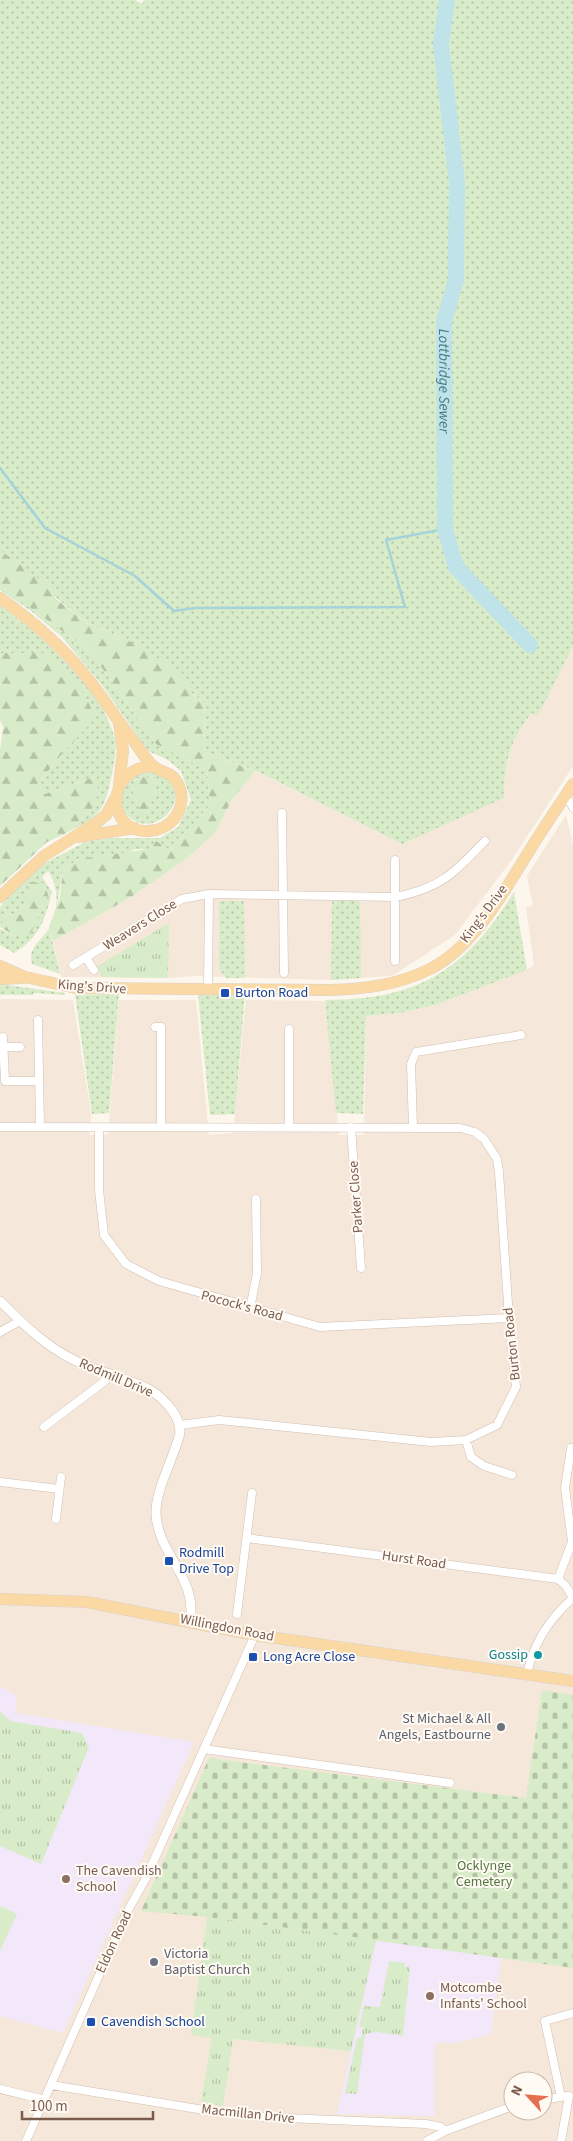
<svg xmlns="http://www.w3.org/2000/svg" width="573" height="2141" font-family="'Source Sans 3',sans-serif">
<defs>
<pattern id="grass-dots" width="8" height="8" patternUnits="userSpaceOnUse" patternTransform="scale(1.25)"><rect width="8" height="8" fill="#d8ecc9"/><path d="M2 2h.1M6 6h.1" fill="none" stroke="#b4c2a5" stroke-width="1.8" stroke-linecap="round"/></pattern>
<pattern id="forest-firs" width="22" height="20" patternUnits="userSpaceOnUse" patternTransform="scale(1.25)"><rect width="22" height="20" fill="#d8ecc9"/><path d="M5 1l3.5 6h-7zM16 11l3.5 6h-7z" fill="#b4c2a5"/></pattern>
<pattern id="cemetery-stones" width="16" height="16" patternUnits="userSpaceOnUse" patternTransform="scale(1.25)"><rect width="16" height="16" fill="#d8ecc9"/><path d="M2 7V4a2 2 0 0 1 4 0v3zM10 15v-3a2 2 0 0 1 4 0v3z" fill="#b4c2a5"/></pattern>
<pattern id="park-tufts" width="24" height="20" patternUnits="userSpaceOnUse" patternTransform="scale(1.25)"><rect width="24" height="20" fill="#d8ecc9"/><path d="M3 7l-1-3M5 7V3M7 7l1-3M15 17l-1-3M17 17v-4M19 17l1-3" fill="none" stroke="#b4c2a5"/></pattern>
</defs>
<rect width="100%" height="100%" fill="#fdf6ec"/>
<path fill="#f5e8da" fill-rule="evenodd" d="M573 646V766L513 858 455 935 392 976 331 980 195 976 170 978 61 977 53 941 131 897 186 859 216 832 231 801 255 771 402 844 503 798 505 774 511 749 520 726 532 713 540 712Z
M566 815 573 845V2141H0V999L73 1000 91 1113 90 1135 108 1134 119 1000H196L209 1135 233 1133 246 1000 326 1001 339 1135H364L366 1016 400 1013 435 1005 527 970 534 965 526 907 533 906 527 876ZM513 2081H543V2111H513Z"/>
<path fill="#f3e8fa" d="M0 1686 17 1696 15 1713 194 1742 63 2033 0 2016Z
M376 1940 501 1958 491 2034 456 2043H435V2116L337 2114Z"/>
<path fill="url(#grass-dots)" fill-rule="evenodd" d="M0 0H135L142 4 144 0H573V646L540 712 536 716 532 713C511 736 503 767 504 798L402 844 256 771 205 752 204 703 122 637 86 623 0 550Z
M0 586 90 651 156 744 207 770 210 805 170 850 135 849 126 854 80 859 63 869 56 911 49 927 60 974 32 964C27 947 43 940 50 927 59 908 59 888 48 871L42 877 52 892C45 920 40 937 14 953L0 945V929L15 936 28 895 19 915 7 914 0 927V907L19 884 47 862 85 842 111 838H160L178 827 191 800 181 771 168 760 148 751 102 685 62 637 31 611 0 590Z
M0 605C38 633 103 689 114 736 118 750 114 764 111 778 108 792 106 805 95 816 87 823 74 828 65 834L93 808 97 776 45 794 38 784 58 758 45 653H0Z
M149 770C156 773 165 776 169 781 190 806 151 839 128 816 124 812 120 805 121 799 122 793 124 786 126 780ZM142 776 151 797 148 799 139 816V804C133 797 130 788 136 779Z
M514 892 527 970 435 1005 400 1013 366 1016 363 1114 336 1113 325 1000C418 1000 465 971 514 892Z
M219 901H244L245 978H226L219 969Z
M332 901H360L361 978 331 980Z
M0 984 65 993V995L33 993V995H0Z
M119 994 109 1113 92 1114 75 995Z
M198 995H245L235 1114 210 1115Z"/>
<path fill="url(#forest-firs)" d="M0 550 54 590 55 598 86 623 122 637 181 672 189 682 192 694 204 703 205 752 255 771 231 801 216 832 186 859 131 897 53 941 49 927 60 897 63 869 80 859 148 849 156 841 170 850 210 805 207 770 156 744 90 651 0 586Z
M0 653H45L81 688 96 718 58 758 38 784 45 794 97 776 98 793 93 808 65 834 47 842 0 886V750L3 727 0 720Z
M142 776 153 779C158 787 156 795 148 799V815L139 816V804C132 795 128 782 142 776Z
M29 882 45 883 48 896 30 935 15 936 0 927 7 914 19 915 28 895Z"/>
<path fill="url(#cemetery-stones)" d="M542 1690 573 1695V1968L207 1917 141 1911 209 1758 526 1798Z"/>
<path fill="url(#park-tufts)" d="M169 923 168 978 102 977 96 967Z
M0 1711 11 1721 82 1733 89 1747 41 1864 0 1846Z
M207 1917 376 1940 351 2051 233 2039 223 2106 201 2102 212 2038 191 2035Z
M389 1961 405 1963 404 1967H410L403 2036 377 2032 365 2034 357 2094 345 2093 357 2038H361L363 2027H359L364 2006 380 2007Z"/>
<path fill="#d8ecc9" d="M0 1906 17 1914 0 1951Z"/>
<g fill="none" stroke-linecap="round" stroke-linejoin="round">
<path stroke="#a5d3da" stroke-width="2.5" d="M0 468 45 528 135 576 174 611 195 608 405 607 386 540 445 529"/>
<path stroke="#bfe3e8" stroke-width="16" id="s1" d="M447 0 441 44 457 183 456 279 444 322 445 529 456 567 530 645"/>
<g stroke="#d1beb0" stroke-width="9">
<path id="minor" d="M564 798 571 803 573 808
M282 813 284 973
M395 860V961
M86 958 94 970
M73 965 182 899 209 894 396 897C441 888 454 873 485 841
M208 990 209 894
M38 1020 40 1126
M155 1027H161V1127
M289 1029V1127
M3 1037 5 1081H39
M3 1047H20
M0 1127 460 1128 475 1132 484 1139 497 1159 499 1172 509 1318 516 1387 497 1425 466 1440 431 1442 219 1420 180 1425
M99 1127V1190L104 1235 126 1264 159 1281 320 1327 509 1318
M351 1127 361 1268
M413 1127 411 1064 416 1052 521 1035
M250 1309 257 1273 256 1199
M0 1332 20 1321
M44 1427 105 1381 109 1373
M466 1440 471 1457 484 1466 512 1475
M0 1482 59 1489
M56 1519 61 1477
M247 1538 558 1579 565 1585 573 1598
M558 1579 572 1542 565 1488 571 1448
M237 1614 252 1493
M527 1675C533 1643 549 1619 573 1598
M204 1749 450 1783
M51 2085 210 2111 264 2117 426 2124 441 2127 445 2131
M0 2089 45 2100
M561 2097 545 2021 573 2013
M543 2100 566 2096
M26 2141 126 1914 146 1878 255 1635
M427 2141 445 2131 513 2106
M561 2141 569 2096"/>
</g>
<g stroke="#d1beb0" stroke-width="10">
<path id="tertiary" d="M0 1301C23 1324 46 1347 76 1361 100 1372 125 1378 149 1389 164 1399 180 1414 180 1433 174 1458 155 1490 156 1514 158 1555 198 1578 190 1621"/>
</g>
<g stroke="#dad1cd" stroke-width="12">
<path id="primary" d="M0 598C34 622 63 647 89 680 104 699 117 720 132 739 139 747 144 758 153 766 162 774 172 770 179 786 188 808 171 831 148 831 106 833 104 768 153 766
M119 785 123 751 119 724
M77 837 135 828
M0 897 44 856 96 823 106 815 116 797
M0 966 25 977 76 988 330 990C365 989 398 985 430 969 477 945 506 887 533 845 546 824 560 804 573 784
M0 979 23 978
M0 1599 87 1602 255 1635 573 1681"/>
</g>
<use href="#minor" stroke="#fff" stroke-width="8"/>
<use href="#tertiary" stroke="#fff" stroke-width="9"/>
<use href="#primary" stroke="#fbd9a5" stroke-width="11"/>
</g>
<g fill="#1a4fb4" stroke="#fffaf3" stroke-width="2">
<rect x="220" y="988" width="10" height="10" rx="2.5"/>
<rect x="164" y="1556" width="10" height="10" rx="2.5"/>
<rect x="248" y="1652" width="10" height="10" rx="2.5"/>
<rect x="86" y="2017" width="10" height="10" rx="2.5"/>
</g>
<circle fill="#0f9aa8" stroke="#fffaf3" stroke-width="2" cx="538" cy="1655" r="5"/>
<g fill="#6b7280" stroke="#fffaf3" stroke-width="2">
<circle cx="501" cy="1727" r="5"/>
<circle cx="154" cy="1962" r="5"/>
</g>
<g fill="#8d6e63" stroke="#fffaf3" stroke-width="2">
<circle cx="66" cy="1879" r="5"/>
<circle cx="430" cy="1996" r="5"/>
</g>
<g text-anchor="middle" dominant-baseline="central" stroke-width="4" stroke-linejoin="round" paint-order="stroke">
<g font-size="14" fill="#7a5c4d" stroke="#fffaf3">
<text transform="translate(484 914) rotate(-53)">King's Drive</text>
<text transform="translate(140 925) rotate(-32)">Weavers Close</text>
<text transform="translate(92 987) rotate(4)">King's Drive</text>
<text transform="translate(356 1197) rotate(-94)">Parker Close</text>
<text transform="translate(242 1306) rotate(15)">Pocock's Road</text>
<text transform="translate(512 1344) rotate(-96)">Burton Road</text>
<text transform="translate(116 1378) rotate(23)">Rodmill Drive</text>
<text transform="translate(414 1560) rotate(8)">Hurst Road</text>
<text transform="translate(227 1628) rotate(11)">Willingdon Road</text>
<text transform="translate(114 1942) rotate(-65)">Eldon Road</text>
<text transform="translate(248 2114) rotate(6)">Macmillan Drive</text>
</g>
<g font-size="14" fill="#164399" stroke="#fffaf3" text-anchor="start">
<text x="235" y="993">Burton Road</text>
<text x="179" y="1553">Rodmill<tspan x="179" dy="16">Drive Top</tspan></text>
<text x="263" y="1657">Long Acre Close</text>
<text x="101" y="2022">Cavendish School</text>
</g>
<g font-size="14" fill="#0d838f" stroke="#fffaf3" text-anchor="end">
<text x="528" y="1655">Gossip</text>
</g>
<g font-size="14" fill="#5b616d" stroke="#fffaf3" text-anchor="end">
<text x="491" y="1719">St Michael &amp; All<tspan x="491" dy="16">Angels, Eastbourne</tspan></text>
<text x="164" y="1954" text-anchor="start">Victoria<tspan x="164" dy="16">Baptist Church</tspan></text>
</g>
<g font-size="14" fill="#537a41" stroke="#fffaf3">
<text x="484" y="1866">Ocklynge<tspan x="484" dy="16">Cemetery</tspan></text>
</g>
<g font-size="14" fill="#785e54" stroke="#fffaf3" text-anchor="start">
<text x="76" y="1871">The Cavendish<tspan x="76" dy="16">School</tspan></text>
<text x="440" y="1988">Motcombe<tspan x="440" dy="16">Infants' School</tspan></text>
</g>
<g font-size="15" font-style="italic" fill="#437c86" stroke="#fffaf3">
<text stroke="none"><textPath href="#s1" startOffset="384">Lottbridge Sewer</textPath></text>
</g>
</g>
<g transform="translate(528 2096) rotate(296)"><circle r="24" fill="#fffaf3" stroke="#cabbb1"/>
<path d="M0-4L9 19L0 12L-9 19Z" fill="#e76f51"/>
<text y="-8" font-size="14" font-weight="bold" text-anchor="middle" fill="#7a5c4d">N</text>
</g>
<path d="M22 2111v8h131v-8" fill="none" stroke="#7a5c4d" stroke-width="2.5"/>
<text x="30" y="2111" font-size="15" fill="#7a5c4d" stroke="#fffaf3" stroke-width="4" paint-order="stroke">100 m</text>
</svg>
